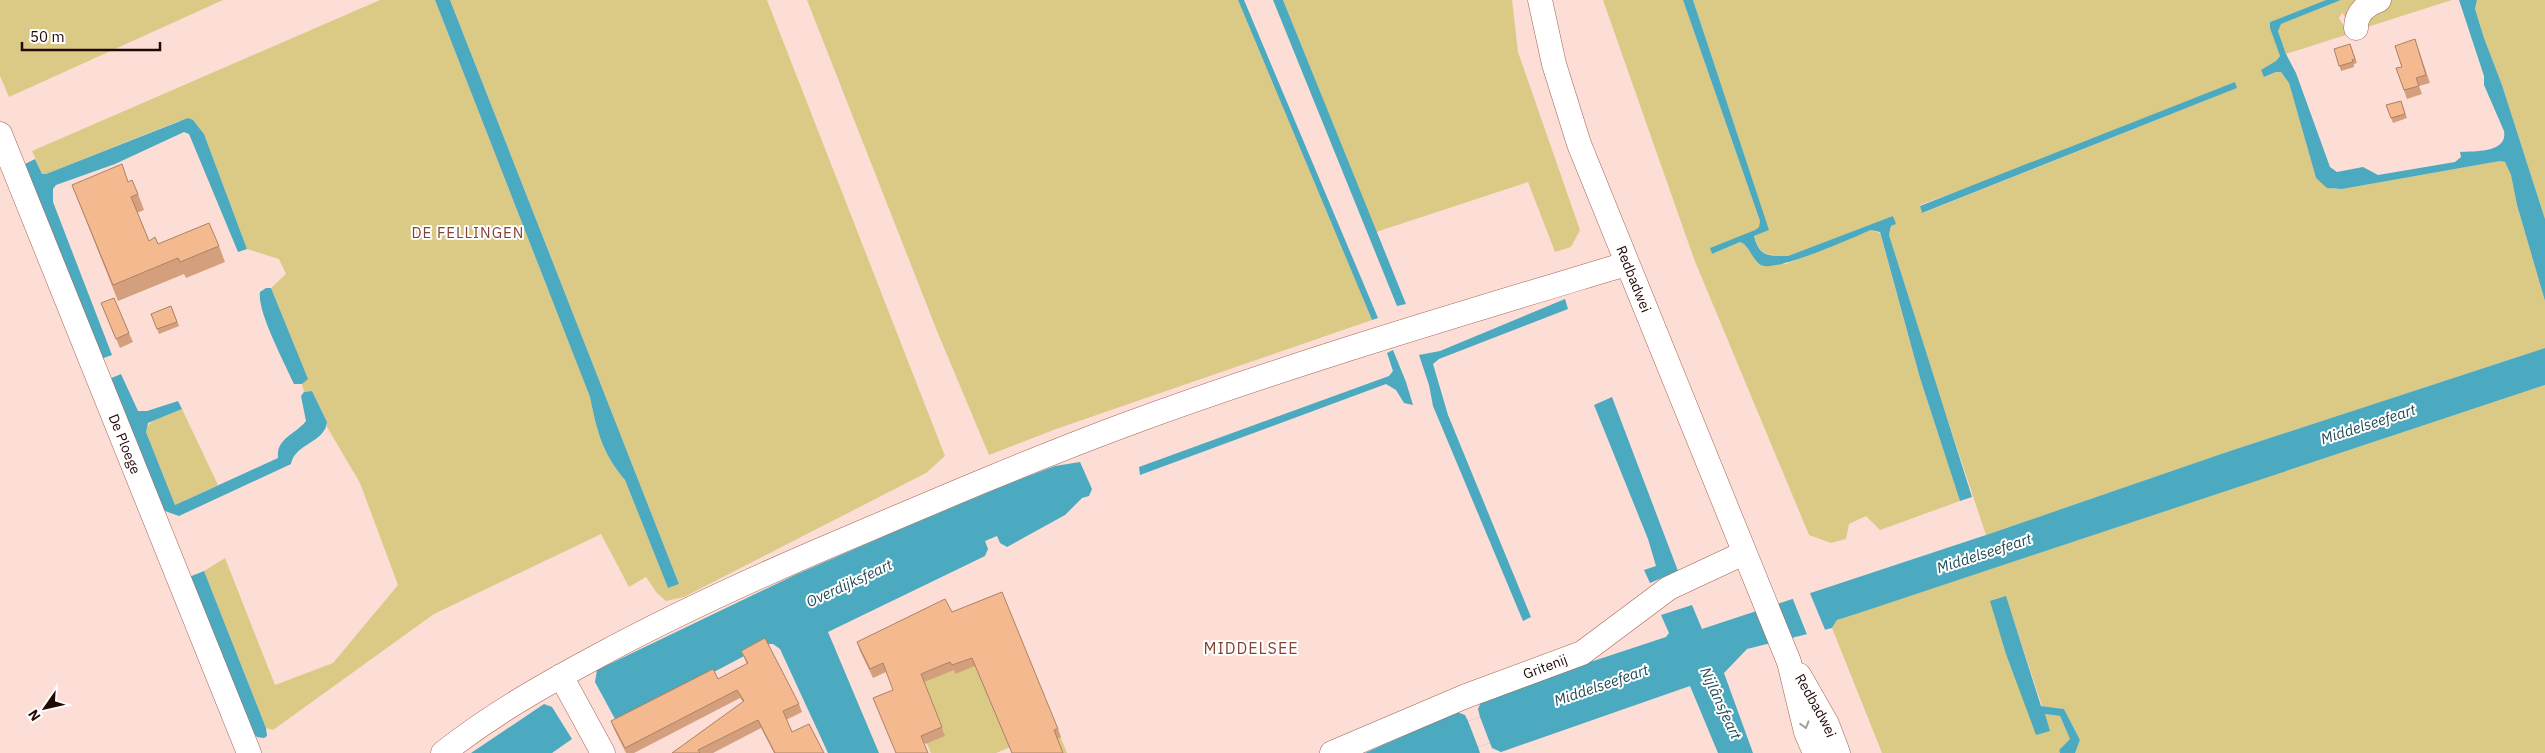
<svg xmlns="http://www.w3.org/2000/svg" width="2545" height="753" font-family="'IBM Plex Sans',sans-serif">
<rect width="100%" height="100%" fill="#fcded6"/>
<path fill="#dbca86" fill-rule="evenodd" d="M0 0H223L9 97 0 76Z
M380 0H435L590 397C597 431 602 453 625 480L668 588 679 584 450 0H767L945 456 926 473 684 597 666 601 657 593 646 577 629 587 601 534 434 614 273 730 266 728 204 571 225 558 275 685 333 663 398 585 360 483 327 427V422L312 391 304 392 302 384 307 378 271 288 286 274 279 259 247 249 204 134 193 120 179 121 46 174H42L32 151Z
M807 0H1238L1372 320 1056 429 989 455 937 331Z
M1283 0H1512L1518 52 1580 230 1571 247 1555 252 1528 182 1376 232Z
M1603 0H1683L1760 221 1759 227 1755 230 1711 248 1712 254 1740 242 1744 244 1756 260 1786 264 1871 230 1880 233 1920 378 1960 501 1880 530 1866 516 1849 524 1846 539 1831 543 1809 535 1694 259Z
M1693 0H2326L2270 22 2280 56 2265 77 2276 72H2281L2289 83 2316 178 2333 189H2342L2500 161 2505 162 2511 175 2517 205 2545 301V348L2224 453 1986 535 1931 370 1889 235 1894 216 1788 256C1770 254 1761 259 1754 236L1768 230ZM2237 88 1923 213H1922L1920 205Z
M2341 0H2371L2347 19 2342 13 2339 18 2349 34 2286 54 2278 31V25Z
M2388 0H2452L2361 29Z
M2477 0H2545V219L2502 85 2484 38 2475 9Z
M2545 385V753H2075L2080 740 2064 709 2042 706 2006 597 1991 601 2044 714 2060 716 2070 739 2059 750 2060 753H1882L1832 628 1837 620Z
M182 409 218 485 175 505 146 432V427L153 421Z
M1007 604 1067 753H1022L1013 746 996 753H931L885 648Z"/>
<path fill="#4baac0" d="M435 0H450L679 584 668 588 625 480C602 453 597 431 590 397Z
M1238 0H1244L1378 318 1372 320Z
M1273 0H1283L1406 304 1397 306Z
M1683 0H1693L1769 230 1754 236C1760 259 1770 255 1788 256L1893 216 1896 224 1891 226 1889 235 1972 497 1960 501 1920 378 1880 232 1871 230C1854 237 1775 273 1761 265 1754 261 1750 250 1744 244L1740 242 1712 254 1710 248 1755 230 1759 227 1760 221Z
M2326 0H2341L2281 24 2278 31 2286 54 2296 73 2330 167 2337 172 2363 167 2378 175 2455 162 2461 157 2460 152C2475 151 2508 153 2504 131L2484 85V76L2459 0H2477L2475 9 2484 38 2502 85 2545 219V301L2517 205 2511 175 2505 162 2500 161 2342 189 2327 188 2316 178 2289 83 2281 72H2276L2264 77 2261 70 2276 61 2280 56 2270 28V22Z
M2235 82 2237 88 1922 213 1920 206Z
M188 118 193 120 204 134 247 249 238 252 189 134 184 132 115 164 56 185 53 189V202L112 355 101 359 25 164 35 159 42 174H46Z
M266 288H271L308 379 302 384H294L292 380C283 360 257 311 260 292Z
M1565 299 1568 309 1439 359 1433 364 1448 415 1531 617 1523 621 1433 406 1429 385 1419 355 1440 351Z
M2545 348V385L1859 613 1837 620 1832 628 1747 649 1724 673 1753 753H1718L1690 686 1501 752 1492 748 1490 743 1478 747 1480 753H1365L1457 712 1465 715 1468 721 1480 717 1478 709 1481 702 1545 677 1666 637 1669 633 1661 615 1692 605 1702 629 1986 535 2224 453Z
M1393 350 1406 382 1413 405 1404 403 1396 390 1386 384 1140 475 1139 467 1389 376 1393 371 1387 353Z
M121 374 138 411H147L178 401 182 409 148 423 146 432 175 505 278 458C276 438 295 435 306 421L301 396 304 392 312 391 327 422C325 443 295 443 291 464L179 516 162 510 109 379Z
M1612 397 1678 571 1650 583 1644 570 1656 566 1648 539 1594 405Z
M1080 462 1092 489 1089 496 1082 498 1065 515 1007 547 1000 543 997 536 985 541 988 549 985 556 828 632 879 753H828L780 649 773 644H767L627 718 615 719 595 682 597 670 795 575 896 531 1015 481 1055 466Z
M204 571 266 728 267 736 264 738 257 737 253 733 189 577Z
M2006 596 2041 706 2064 709 2080 740 2075 753H2060L2059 750 2070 739 2060 716 2045 714 2050 731 2036 735 2006 654 1990 601Z
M544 704 552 707 572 739 552 753H471Z"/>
<path fill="#fcded6" d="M1809 591 1826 632 1808 637 1792 597Z
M1480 717 1490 743 1478 747 1468 721Z"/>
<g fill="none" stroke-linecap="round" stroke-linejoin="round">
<g stroke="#a36352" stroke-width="25">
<g id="minor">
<path id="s1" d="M1540 0 1554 64 1579 144 1789 662 1806 732 1815 753"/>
<path d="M2356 28C2356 13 2366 5 2379 0"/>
<path id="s2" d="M0 134 249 753"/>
<path id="s3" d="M1799 675 1827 724 1838 753"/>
<path d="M561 676 603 753"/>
<path d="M443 753C491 715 542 686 596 657 679 612 765 573 853 536 942 498 1031 460 1122 426 1287 365 1457 315 1626 264"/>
<path id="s4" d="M1332 753 1466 696 1582 653 1669 588 1744 553"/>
</g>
</g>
<use href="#minor" stroke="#fff" stroke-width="24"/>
</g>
<path fill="#d39f7c" d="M2415 39 2430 83 2419 86 2422 94 2407 99 2396 68 2402 67Z
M2350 44 2357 63 2354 64V67L2341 71 2334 49Z
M2401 101 2407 118 2393 123 2386 105Z
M128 182 138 194 144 210 137 213 149 241 158 244 219 246 225 262 186 278 184 274 118 301 72 185Z
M101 303 129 333 133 342 120 348Z
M171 306 179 326 159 334 151 314Z
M952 612 1058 729 1061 737 1057 739 1063 753H1012L975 666 955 674 954 670 924 682 945 736 925 744 886 672 873 678 860 651 857 642Z
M741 651 799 704 802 712 786 720 792 732 824 753H774L761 728 713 753H672L743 702 740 698 634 753H626L614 729 611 721 718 679 747 664Z"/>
<path fill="#f5b990" stroke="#ac8265" d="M2415 39 2426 75 2416 78 2419 86 2404 90 2396 68 2402 67 2395 46Z
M2350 44 2355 59 2352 60 2353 62 2339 66 2334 49Z
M2401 101 2405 114 2391 118 2386 105Z
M122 164 128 182 132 180 138 194 131 197 149 241 155 237 158 244 209 223 219 246 180 262 178 258 113 285 72 185Z
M114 298 129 333 116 339 101 303Z
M171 306 177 322 157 329 151 314Z
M1002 592 1058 729 1054 730 1063 753H1012L972 658 952 665 950 662 921 674 942 727 921 736 928 753H896L873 698 893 690 883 663 870 669 857 642 945 599 952 612Z
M765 638 799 704 783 711 792 732 809 724 824 753H775L758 720 698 750 700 753H672L744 701 737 690 625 748 611 721 713 669 718 679 748 663 741 651Z"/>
<defs><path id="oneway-chevron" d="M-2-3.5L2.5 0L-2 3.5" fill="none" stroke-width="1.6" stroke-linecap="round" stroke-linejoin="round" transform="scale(1.25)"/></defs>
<use stroke="#a69d9b" href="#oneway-chevron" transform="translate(1805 725) rotate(74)"/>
<g text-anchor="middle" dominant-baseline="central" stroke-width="4" stroke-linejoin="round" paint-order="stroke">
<g font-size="14" fill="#210904" stroke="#fff">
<text stroke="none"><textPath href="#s1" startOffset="295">Redbadwei</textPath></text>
<text stroke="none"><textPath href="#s2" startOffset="334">De Ploege</textPath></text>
<text stroke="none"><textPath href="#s4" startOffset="230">Gritenij</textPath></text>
<text stroke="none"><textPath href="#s3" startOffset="35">Redbadwei</textPath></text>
</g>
<g font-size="15" letter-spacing="1" fill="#814434" stroke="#fff">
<text x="468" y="232">DE FELLINGEN</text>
</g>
<g font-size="15" font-style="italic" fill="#214b55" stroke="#fff">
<text transform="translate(2368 424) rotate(-18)">Middelseefeart</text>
<text transform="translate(1984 553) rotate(-18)">Middelseefeart</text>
<text transform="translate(849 583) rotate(-25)">Overdijksfeart</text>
<text transform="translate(1601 685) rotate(-19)">Middelseefeart</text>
<text transform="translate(1721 703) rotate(65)">Nijlânsfeart</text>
</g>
<g font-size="16" letter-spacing="1" fill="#814434" stroke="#fff">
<text x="1251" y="648">MIDDELSEE</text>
</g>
</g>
<g transform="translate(45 708) rotate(236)" stroke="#ffffff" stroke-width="4" paint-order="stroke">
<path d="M0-4L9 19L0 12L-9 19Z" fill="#210904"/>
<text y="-8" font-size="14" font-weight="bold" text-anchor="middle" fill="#210904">N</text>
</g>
<path d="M22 42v8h138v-8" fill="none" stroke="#210904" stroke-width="2.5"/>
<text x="30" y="42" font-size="15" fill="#210904" stroke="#ffffff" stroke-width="4" paint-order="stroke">50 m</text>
</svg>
